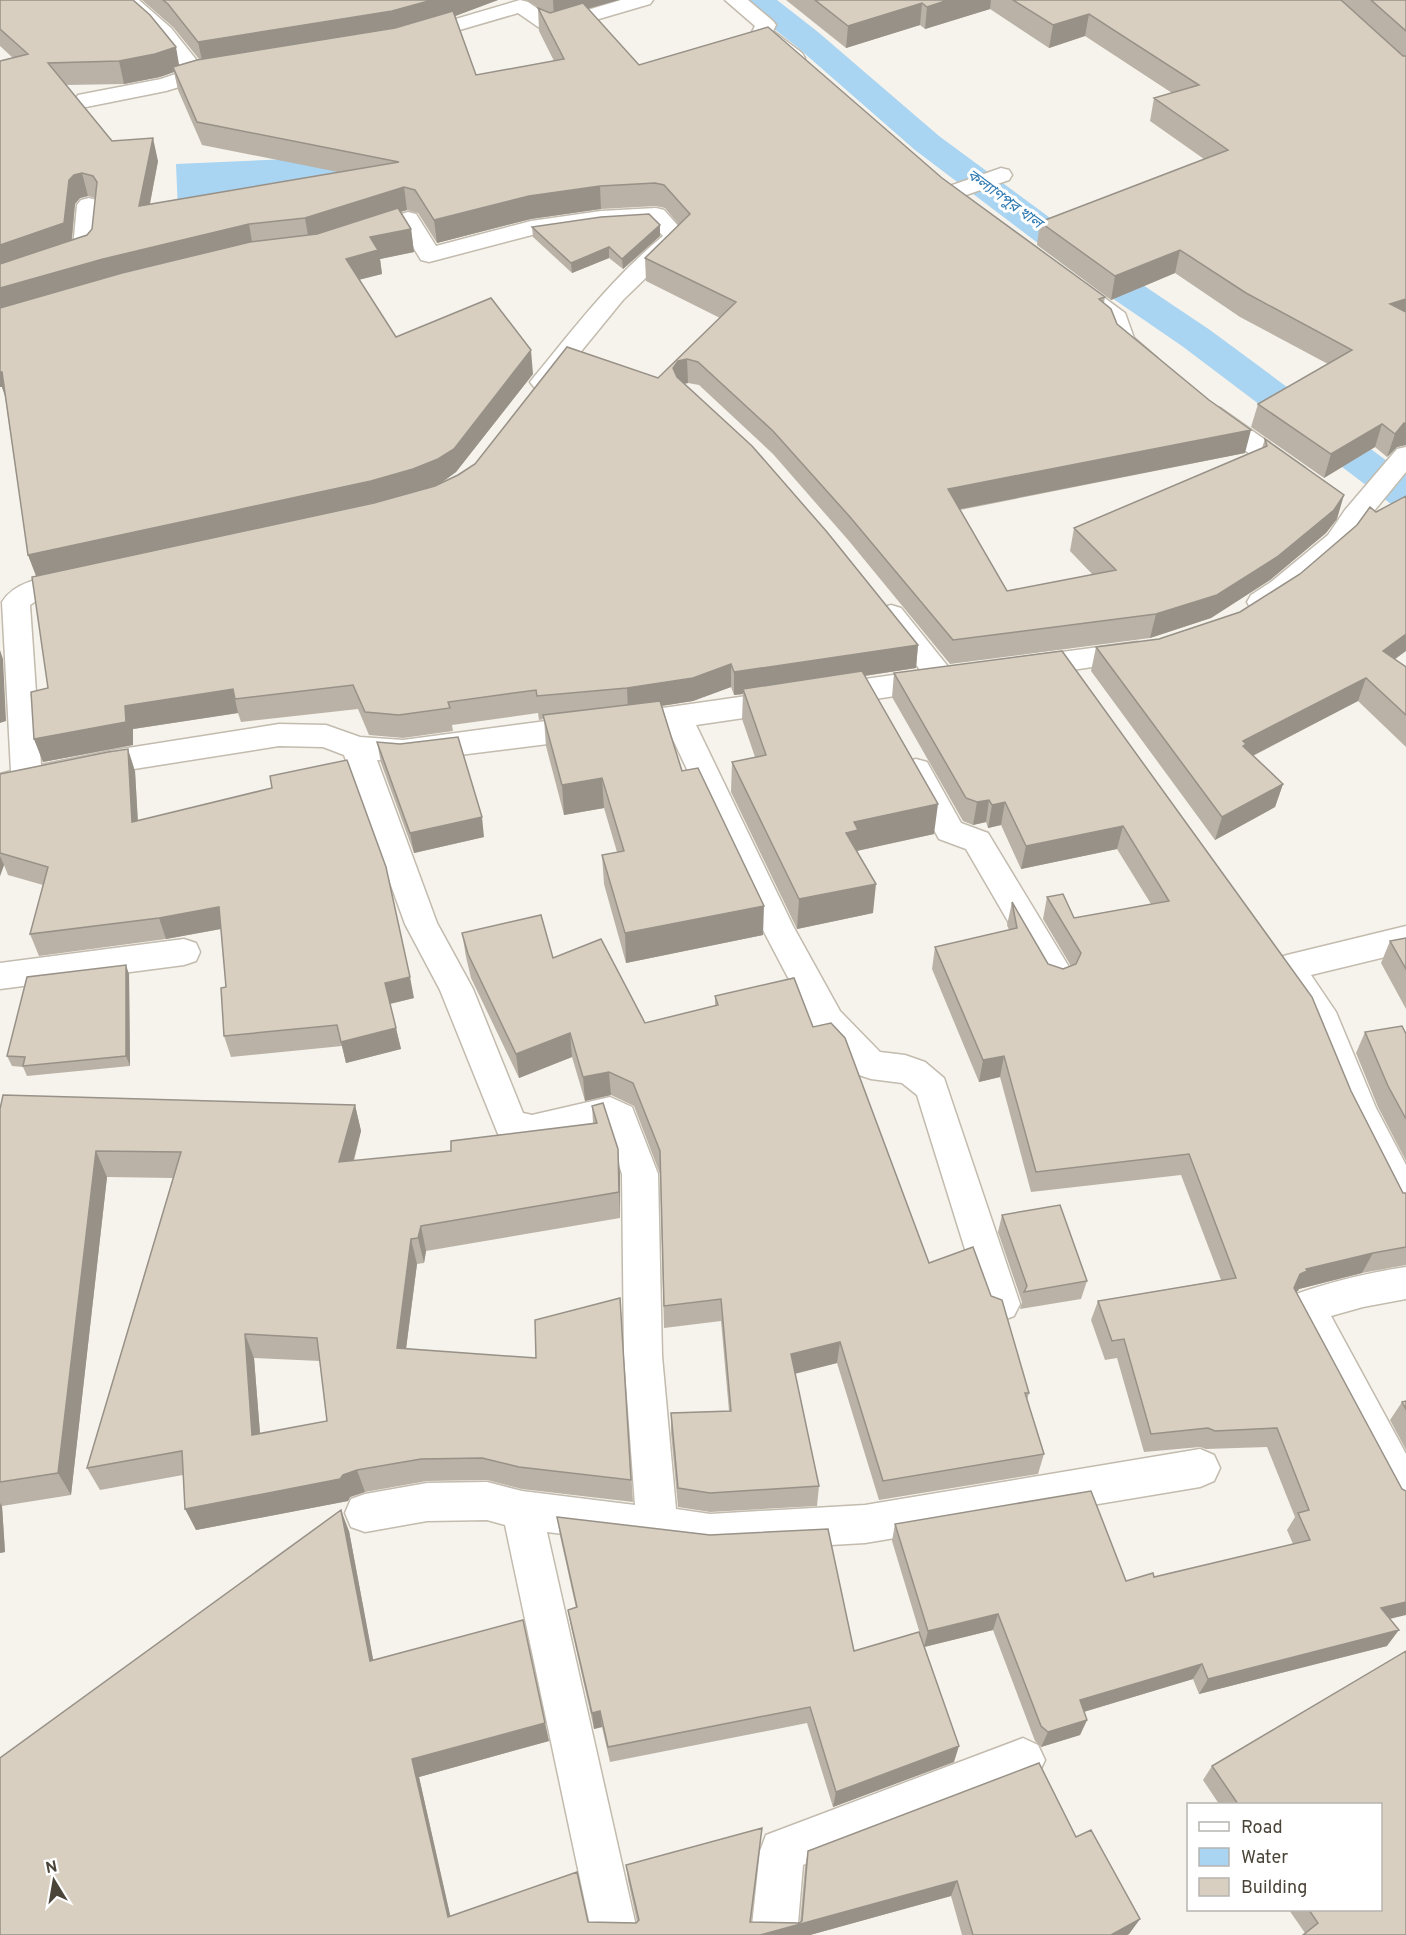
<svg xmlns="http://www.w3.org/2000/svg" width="1406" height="1935" font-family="Overpass,'Noto Sans Bengali',sans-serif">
<rect width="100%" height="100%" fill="#f6f3ec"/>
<path fill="#a9d4f2" d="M335 157 340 175 178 211 176 164Z"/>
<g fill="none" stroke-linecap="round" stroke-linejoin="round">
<path fill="#a9d4f2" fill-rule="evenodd" d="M741 0H777L818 32 939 136 1122 271 1210 330 1406 475V508L1391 504 1182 346 1096 287 915 150 796 46 746 7Z"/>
<g stroke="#c2bbae" stroke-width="3">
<path id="minor" d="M117 0H139L171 28 202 67 219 64 227 65 230 70 227 75 202 80 166 91 86 107 78 105 75 100 78 95 161 79 184 71 157 36Z
M520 0 528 2 554 20 621 0H653L650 4 551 33 544 31 518 13 415 43 408 41 405 37 408 33Z
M725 0H748L773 21 776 25 773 31 802 53 805 58 802 63C783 67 768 47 755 36L752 32 755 26Z
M1001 168 1009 170 1012 175 1009 180 949 201 941 199 938 194 941 189Z
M89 198 97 200 101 205 96 252 92 257 0 288V273L73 248 77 205 81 200Z
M656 208 664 210 688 237 623 300 552 387 543 390 534 387 530 382 534 377C575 327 613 277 663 236L650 222 601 225 532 235 429 262 421 260 402 229 362 241 354 239 350 234 354 229 408 212 416 214 436 246 531 221 601 211Z
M1078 283 1087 285 1125 313 1134 338 1157 358 1153 363 1144 366 1135 363 1114 346 1105 321 1066 290 1069 285Z
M1211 406 1220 408 1305 468 1309 474 1305 480 1296 482 1287 480 1202 420 1198 414 1202 408Z
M1406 447V472L1365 522 1348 547 1291 596 1271 609 1261 612 1251 609 1247 602 1251 595 1271 582 1328 535 1345 510 1397 449Z
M77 572 87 574 91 581 87 588 39 599 30 605 41 765 115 750 279 724 326 725 360 737 403 740 554 720 628 713 921 671 877 615 881 608 891 605 901 608 958 679 953 686 943 689 696 725 793 926 840 1011 880 1052 905 1055 925 1062 944 1078 1020 1304 1014 1316 1001 1321 988 1316 982 1304 917 1095 902 1083 871 1079 859 1075 816 1031 762 928 668 729 403 762 377 760 437 923 473 989 523 1113 532 1115 610 1097 632 1107 658 1174 662 1356 676 1509 710 1514 865 1505 1200 1449 1214 1455 1220 1468 1214 1481 1200 1487 865 1543 710 1552 547 1532 638 1935H592L505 1525 487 1520 427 1521 365 1532 351 1527 345 1513 351 1499 365 1494 427 1483 487 1482 522 1491 635 1505 624 1356 622 1174 606 1127 532 1145 498 1134 440 990 405 924 344 755 323 747 279 746 115 772 0 796V774L11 771 2 602C17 578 51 577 77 572Z
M1137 642 1147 645 1151 652 1147 659 1024 677 1014 674 1009 667 1014 660 1024 657Z
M916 759 927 762 961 823 988 833 1069 967 1074 976 1069 985 1057 989 1045 985 966 849 939 839 901 770 905 762Z
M1406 926V952L1311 975 1336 1012 1376 1108 1406 1165V1215L1393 1211 1343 1111 1305 1018 1270 968 1275 959 1287 955Z
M184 939 196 943 200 952 196 961 184 965 0 989V963Z
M1406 1267V1299L1363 1307 1331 1316 1406 1454V1512L1392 1506 1287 1307 1293 1295C1330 1282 1367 1273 1406 1267Z
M1023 1738 1038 1745 1045 1760 1038 1775 803 1865 797 1935H751L760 1851 766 1835Z"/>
</g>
<use href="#minor" fill="#fff" fill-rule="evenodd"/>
</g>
<path fill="#bab2a6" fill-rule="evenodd" d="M0 0 179 65 199 59 173 27 142 0H498L455 16 476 75 554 61 539 31 538 8 541 9 526 0H619L587 9 639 65 942 178 1105 297 1104 303 1117 324 1245 453 960 510 1007 591 1093 575 1070 551 1074 528 1262 448 1265 439 1337 519 1326 533 1270 580 1211 618 1150 638 950 664 849 541 773 454 699 385 688 383 684 384 918 645 916 668 865 676 934 834 857 851 873 913 797 929 731 792 732 762 755 757 742 719 743 694 734 695 731 687 693 701 662 706 682 771 763 935 626 963 604 884 602 855 617 852 604 808 564 815 546 746 544 719 539 720 538 713 452 725 453 731 403 738 369 735 358 709 241 722 238 713 133 729V745L43 762 34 739 48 688 36 576 28 555 5 396 2 387H0V61L13 58 0 46ZM174 72 178 90 202 145 338 172 150 204 158 161 112 141 66 85 124 84 160 77ZM88 196 96 198 92 229 87 235 72 240 75 204 80 198ZM656 206 665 208 679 225 645 258 646 281 720 318 658 378 458 475 441 483 456 472 533 374 396 337 359 280 382 274 380 259 414 252 411 229 400 212 407 210 418 213 437 243 531 219 601 209Z
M786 0H1406V445L1397 447 1387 457 1375 447 1324 478 1251 427 1258 404 1328 364 1240 317 1175 273 1111 300 1037 245 1040 222 1204 159 1150 121 1154 98 1172 93 1085 36 1049 48 990 9 925 29 920 25 846 48Z
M532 227 660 236 623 269 609 258 572 273 533 237Z
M1376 512 1395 659 1406 667V747L1358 701 1253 756 1283 784 1275 807 1215 840 1091 671 1096 647 1159 639 1240 612 1300 574Z
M1062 651 1351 1091 1403 1193H1406V1266V1265L1362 1273 1299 1289 1296 1292 1390 1619 1387 1646 1199 1694 1193 1679 1084 1712 1087 1720 1080 1735 1041 1747 1035 1741 993 1630 924 1647 892 1541 895 1524 1126 1581 1154 1577 1293 1544 1287 1530 1295 1517 1267 1447 1206 1449 1200 1447 1144 1452 1117 1358 1105 1360 1091 1320 1098 1301 1221 1280 1181 1175 1031 1192 1000 1077 979 1082 932 969 935 947 1009 930 1007 925 1012 902 1048 964 1063 969 1071 966 1043 919 1047 897 1074 918 1151 904 1117 849 1021 869 1001 825 988 828 986 822 973 825 963 821 892 697 894 673Z
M377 742 484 837 414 853 381 763Z
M135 771 138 821 414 998 390 1004 401 1049 346 1063 342 1046 231 1057 224 1036 226 987 221 929 166 939 39 956 30 934 43 885 8 875 4 865 0 876V774Z
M462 933 553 958 645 1023 715 1006V996L813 1027 929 1263 991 1296 1029 1393 1027 1400 1044 1454 1038 1474 879 1500 837 1363 795 1374 819 1486 817 1506 710 1512 678 1507 671 1433V1413L729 1411 721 1321 664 1328 660 1174 634 1106 611 1095 585 1101 572 1057 519 1078 471 978 466 957Z
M1406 938V1009L1381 963 1390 941Z
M129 974 130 1066 27 1076 23 1067 12 1066 7 1056Z
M1365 1032 1406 1034V1161L1378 1107 1356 1053Z
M355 1105 361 1131 354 1161 451 1151 593 1123 592 1106 620 1174V1218L426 1251 424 1263 417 1264 406 1349 536 1358 620 1298 633 1502 522 1489 487 1480 427 1481 365 1492 350 1497 348 1501 196 1530 183 1475 100 1490 87 1468 173 1178 107 1177 71 1495 2 1506 5 1552 0 1553V1109ZM254 1358 320 1361 327 1421 260 1434Z
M1002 1215 1087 1281 1081 1299 1020 1309 1022 1302 998 1232Z
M1406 1401V1450L1390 1420 1402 1402Z
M557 1517 854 1651 954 1762 833 1807 807 1723 610 1762 602 1727 594 1729 571 1627 568 1610 576 1608 560 1536Z
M349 1531 373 1660 545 1723 549 1741 419 1777 450 1916 588 1922 636 1923 637 1922 628 1880 626 1865 762 1828 751 1922 799 1923 800 1922 805 1867 808 1851 1076 1837 1140 1919 1129 1934 1127 1935H962L951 1896 810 1935H0Z
M1406 1651V1935H1303L1305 1933 1289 1910H1380V1804H1219L1203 1780 1212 1766Z"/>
<path fill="#979187" d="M432 0H498L450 18 203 65 198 42Z
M553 0H619L554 18Z
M948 0H991L990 9 925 29 927 7Z
M922 3 920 25 846 48 848 26Z
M1089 14 1085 36 1049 48 1053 25Z
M176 47 180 70 173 67 174 72 160 77 124 84 119 61Z
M153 138 158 161 145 229 139 206Z
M82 173 88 196 80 198 75 204 71 246 0 271V245L74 175Z
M600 186 601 209 531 219 437 243 434 220 529 196Z
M404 187 407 210 309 241 305 218Z
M249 224 253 247 0 314V288L103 259Z
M660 225V236L623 269 622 259Z
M411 229 414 252 380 259 382 274 349 282 346 259 370 237Z
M609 247V258L572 273 571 263Z
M1180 250 1175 273 1111 300 1115 276Z
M1406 299V321L1390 304Z
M531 350 533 374 456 472 441 483 416 493 37 578 28 555Z
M687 359 688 383 679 385 673 368 678 361Z
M0 372H2L9 395 5 396 2 387H0Z
M1404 423H1406V445L1397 447 1387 457 1395 434Z
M1382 424 1375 447 1324 478 1331 454Z
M1251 430 1245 453 945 512 948 489Z
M1344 495 1337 519 1326 533 1270 580 1211 618 1150 638 1156 614Z
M1406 634V651L1375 674 1383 651Z
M918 645 916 668 744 694 743 689V694L734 695V672Z
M0 650 3 659 6 721 0 723Z
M731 664V687L693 701 628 711 627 688Z
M1366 678 1358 701 1240 762 1243 741Z
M233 689 238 713 133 729V745L43 762 34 739 125 706Z
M128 749 135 771 139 844 132 822Z
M602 778 604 808 564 815 562 785Z
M1283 784 1275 807 1215 840 1222 817Z
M989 800 986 822 973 825 977 802Z
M1005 802 1001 825 988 828 992 805Z
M938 804 934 834 856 851 846 833 854 822Z
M482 817 484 837 414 853 410 833Z
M1123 826 1117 849 1021 869 1026 846Z
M0 856 4 865 0 876Z
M876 884 873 913 797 929 799 899Z
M764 906 763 935 626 963 625 933Z
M219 907 226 928 166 939 159 918Z
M126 965 129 974 130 1066 126 1056Z
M410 977 414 998 389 1004 385 983Z
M396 1028 401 1049 346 1063 341 1042Z
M570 1033 572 1057 519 1078 516 1054Z
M1004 1056 1000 1077 979 1082 983 1060Z
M609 1072 611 1095 585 1101 583 1077Z
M355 1105 361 1131 346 1188 339 1162Z
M618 1149 620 1174V1218L619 1192Z
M96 1151 107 1177 71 1495 58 1473Z
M421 1226 426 1251 424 1263 418 1238Z
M411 1239 417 1264 403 1372 397 1348Z
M1373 1253 1362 1273 1299 1289 1298 1291 1291 1294 1300 1274 1306 1269Z
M245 1334 254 1358 262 1458 252 1435Z
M840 1342 837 1363 789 1375 791 1354Z
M357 1470 365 1492 350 1497 348 1501 196 1530 185 1509 343 1475Z
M0 1503 2 1506 5 1552 0 1553Z
M341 1510 349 1531 377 1680 370 1661Z
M1406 1602V1615L1369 1624 1381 1608Z
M998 1614 993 1630 924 1647 928 1631Z
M1399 1630 1387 1646 1199 1694 1208 1679Z
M1202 1664 1193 1679 1073 1715 1080 1700Z
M600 1711 602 1727 594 1729 592 1713Z
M1087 1720 1080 1735 1041 1747 1048 1732Z
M545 1723 549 1741 419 1777 454 1932 448 1917 412 1759Z
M959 1746 954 1762 833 1807 836 1792Z
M957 1881 951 1896 810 1935H760Z
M1140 1919 1129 1934 1127 1935H1111Z"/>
<path fill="#d8cfc1" stroke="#979187" stroke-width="1.5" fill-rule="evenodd" d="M0 0H133L150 15 176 47 155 54 119 61 48 63 112 141 153 138 139 206 399 162 197 122 173 67 197 60 395 28 453 11 476 75 564 59 538 8 550 13 583 3 639 65 768 27 942 178 1105 297 1099 299 1111 309 1117 324 1209 400 1251 430 948 489 1007 591 1116 570 1074 528 1267 446 1265 439 1344 495 1334 510 1277 557 1217 595 1156 614 953 640 850 517 773 431 698 362 687 359 678 361 673 368 677 377 752 446 827 532 918 645 734 672 731 664 693 678 627 688 537 696 536 690 448 702 450 708 399 715 365 712 353 685 235 699 233 689 125 706 126 722 34 739 31 692 48 688 32 577 374 503 435 486 458 475 475 464 567 347 658 378 736 302 645 258 690 214 664 185 655 183 600 186 529 196 434 220 415 190 404 187 305 218 249 224 103 259 0 288V264L87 235 92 229 97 182 93 176 82 173 74 175 69 180 64 223 0 245V61L28 54 0 29Z
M163 0H432L392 11 198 42 168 4Z
M815 0H948L927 7 922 3 848 26Z
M1013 0H1341L1403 56H1406V299L1390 304 1406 312V423H1404L1395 434 1382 424 1331 454 1258 404 1352 350 1246 293 1180 250 1115 276 1040 222 1228 150 1154 98 1199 85 1089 14 1053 25Z
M1371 0H1406V31Z
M398 208 411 229 370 237 378 250 346 259 396 337 491 298 531 350 454 449 438 459 413 469 371 481 28 555 2 372H0V308L122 273 250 242 317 234Z
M649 214 660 225 622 259 609 247 571 263 532 227 601 217Z
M1406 496V634L1383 651 1406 667V715L1366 678 1243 741 1246 744 1243 746 1283 784 1222 817 1096 647 1159 639 1240 612 1300 574 1357 525 1370 507 1376 512Z
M1062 651 1312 997 1351 1091 1403 1193H1406V1247L1373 1253 1306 1269 1307 1271 1300 1274 1294 1288 1402 1489 1406 1491V1602L1381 1608 1399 1630 1208 1679 1202 1664 1080 1700 1087 1720 1048 1732 1041 1726 998 1614 928 1631 895 1524 1091 1491 1126 1581 1153 1573 1154 1577 1310 1540 1298 1513 1309 1510 1277 1428 1215 1431 1208 1428 1151 1434 1124 1339 1112 1341 1098 1301 1236 1278 1189 1154 1036 1172 1004 1056 983 1060 935 947 1017 928 1012 902 1048 964 1063 969 1076 964 1081 953 1047 897 1063 894 1074 918 1169 901 1123 826 1026 846 1005 802 992 805 989 800 977 802 966 798 894 673Z
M862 671 938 804 854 822 858 830 846 833 876 884 799 899 732 762 766 755 743 689Z
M660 701 682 771 698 768 764 906 625 933 602 855 624 851 602 778 562 785 543 715Z
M458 737 482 817 410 833 377 742 400 744Z
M128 749 132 822 272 788 270 776 347 760 386 867 410 977 385 983 396 1028 341 1042 337 1025 224 1036 221 988 226 987 219 907 159 918 30 934 48 867 0 853V774L108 752Z
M541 915 553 958 601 939 645 1023 718 1005 715 996 794 978 813 1027 831 1023 845 1038 929 1263 973 1247 991 1296 1002 1300 1029 1393H1025L1044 1454 883 1481 840 1342 791 1354 819 1486 710 1493 678 1488 671 1413 731 1411 721 1299 664 1306 660 1151 633 1083 609 1072 583 1077 570 1033 516 1054 468 954 462 933Z
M1406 938V969L1390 941Z
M126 965V1056L23 1066 25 1057 7 1056 27 977Z
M1402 1026 1406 1034V1119L1388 1086 1365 1032Z
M3 1095 355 1105 339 1162 451 1151V1141L597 1123 592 1106 603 1103 618 1149 619 1192 421 1226 418 1238 411 1239 397 1348 536 1358 535 1320 620 1298 631 1480 519 1467 482 1458 421 1459 357 1470 343 1475 340 1479 185 1509 182 1451 87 1468 181 1152 96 1151 58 1473 0 1482V1109ZM245 1334 317 1338 327 1421 252 1435Z
M1060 1205 1087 1281 1024 1292 1027 1286 1002 1215Z
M1406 1401V1409L1402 1402Z
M341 1510 370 1661 523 1620 545 1723 412 1759 448 1917 577 1872 588 1922 636 1923 639 1920 626 1865 762 1828 750 1922 799 1923 802 1921 808 1851 1039 1763 1076 1837 1091 1830 1140 1919 1111 1935H973L957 1881 760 1935H0V1758Z
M557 1517 710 1535 828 1529 854 1651 919 1632 959 1746 836 1792 810 1707 608 1747 600 1711 592 1713 568 1610 577 1607Z
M1406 1651V1935H1303L1318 1923 1309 1910H1380V1804H1238L1212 1766Z"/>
<g text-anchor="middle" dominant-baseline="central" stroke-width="6" stroke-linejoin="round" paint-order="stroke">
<g font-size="15" font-style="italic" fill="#2e7ab2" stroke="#fff">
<text transform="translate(1004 200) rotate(36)">কল্যাণপুর খাল</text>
</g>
</g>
<rect x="1187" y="1803" width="195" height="108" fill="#ffffff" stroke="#b7b4b0" stroke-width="1.5"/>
<rect x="1199" y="1822" width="30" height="9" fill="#ffffff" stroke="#b7b4b0" stroke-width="1.5"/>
<text x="1241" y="1833" font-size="18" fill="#4b4439">Road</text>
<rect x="1199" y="1848" width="30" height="18" fill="#a9d4f2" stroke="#b7b4b0" stroke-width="1.5"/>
<text x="1241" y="1863" font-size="18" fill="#4b4439">Water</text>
<rect x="1199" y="1878" width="30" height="18" fill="#d8cfc1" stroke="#b7b4b0" stroke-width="1.5"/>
<text x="1241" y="1893" font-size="18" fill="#4b4439">Building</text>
<g transform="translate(54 1881) rotate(349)" stroke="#ffffff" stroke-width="4.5" paint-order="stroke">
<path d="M0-4.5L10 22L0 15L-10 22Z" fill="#4b4439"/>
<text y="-9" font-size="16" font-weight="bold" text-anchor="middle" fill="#4b4439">N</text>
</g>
</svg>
